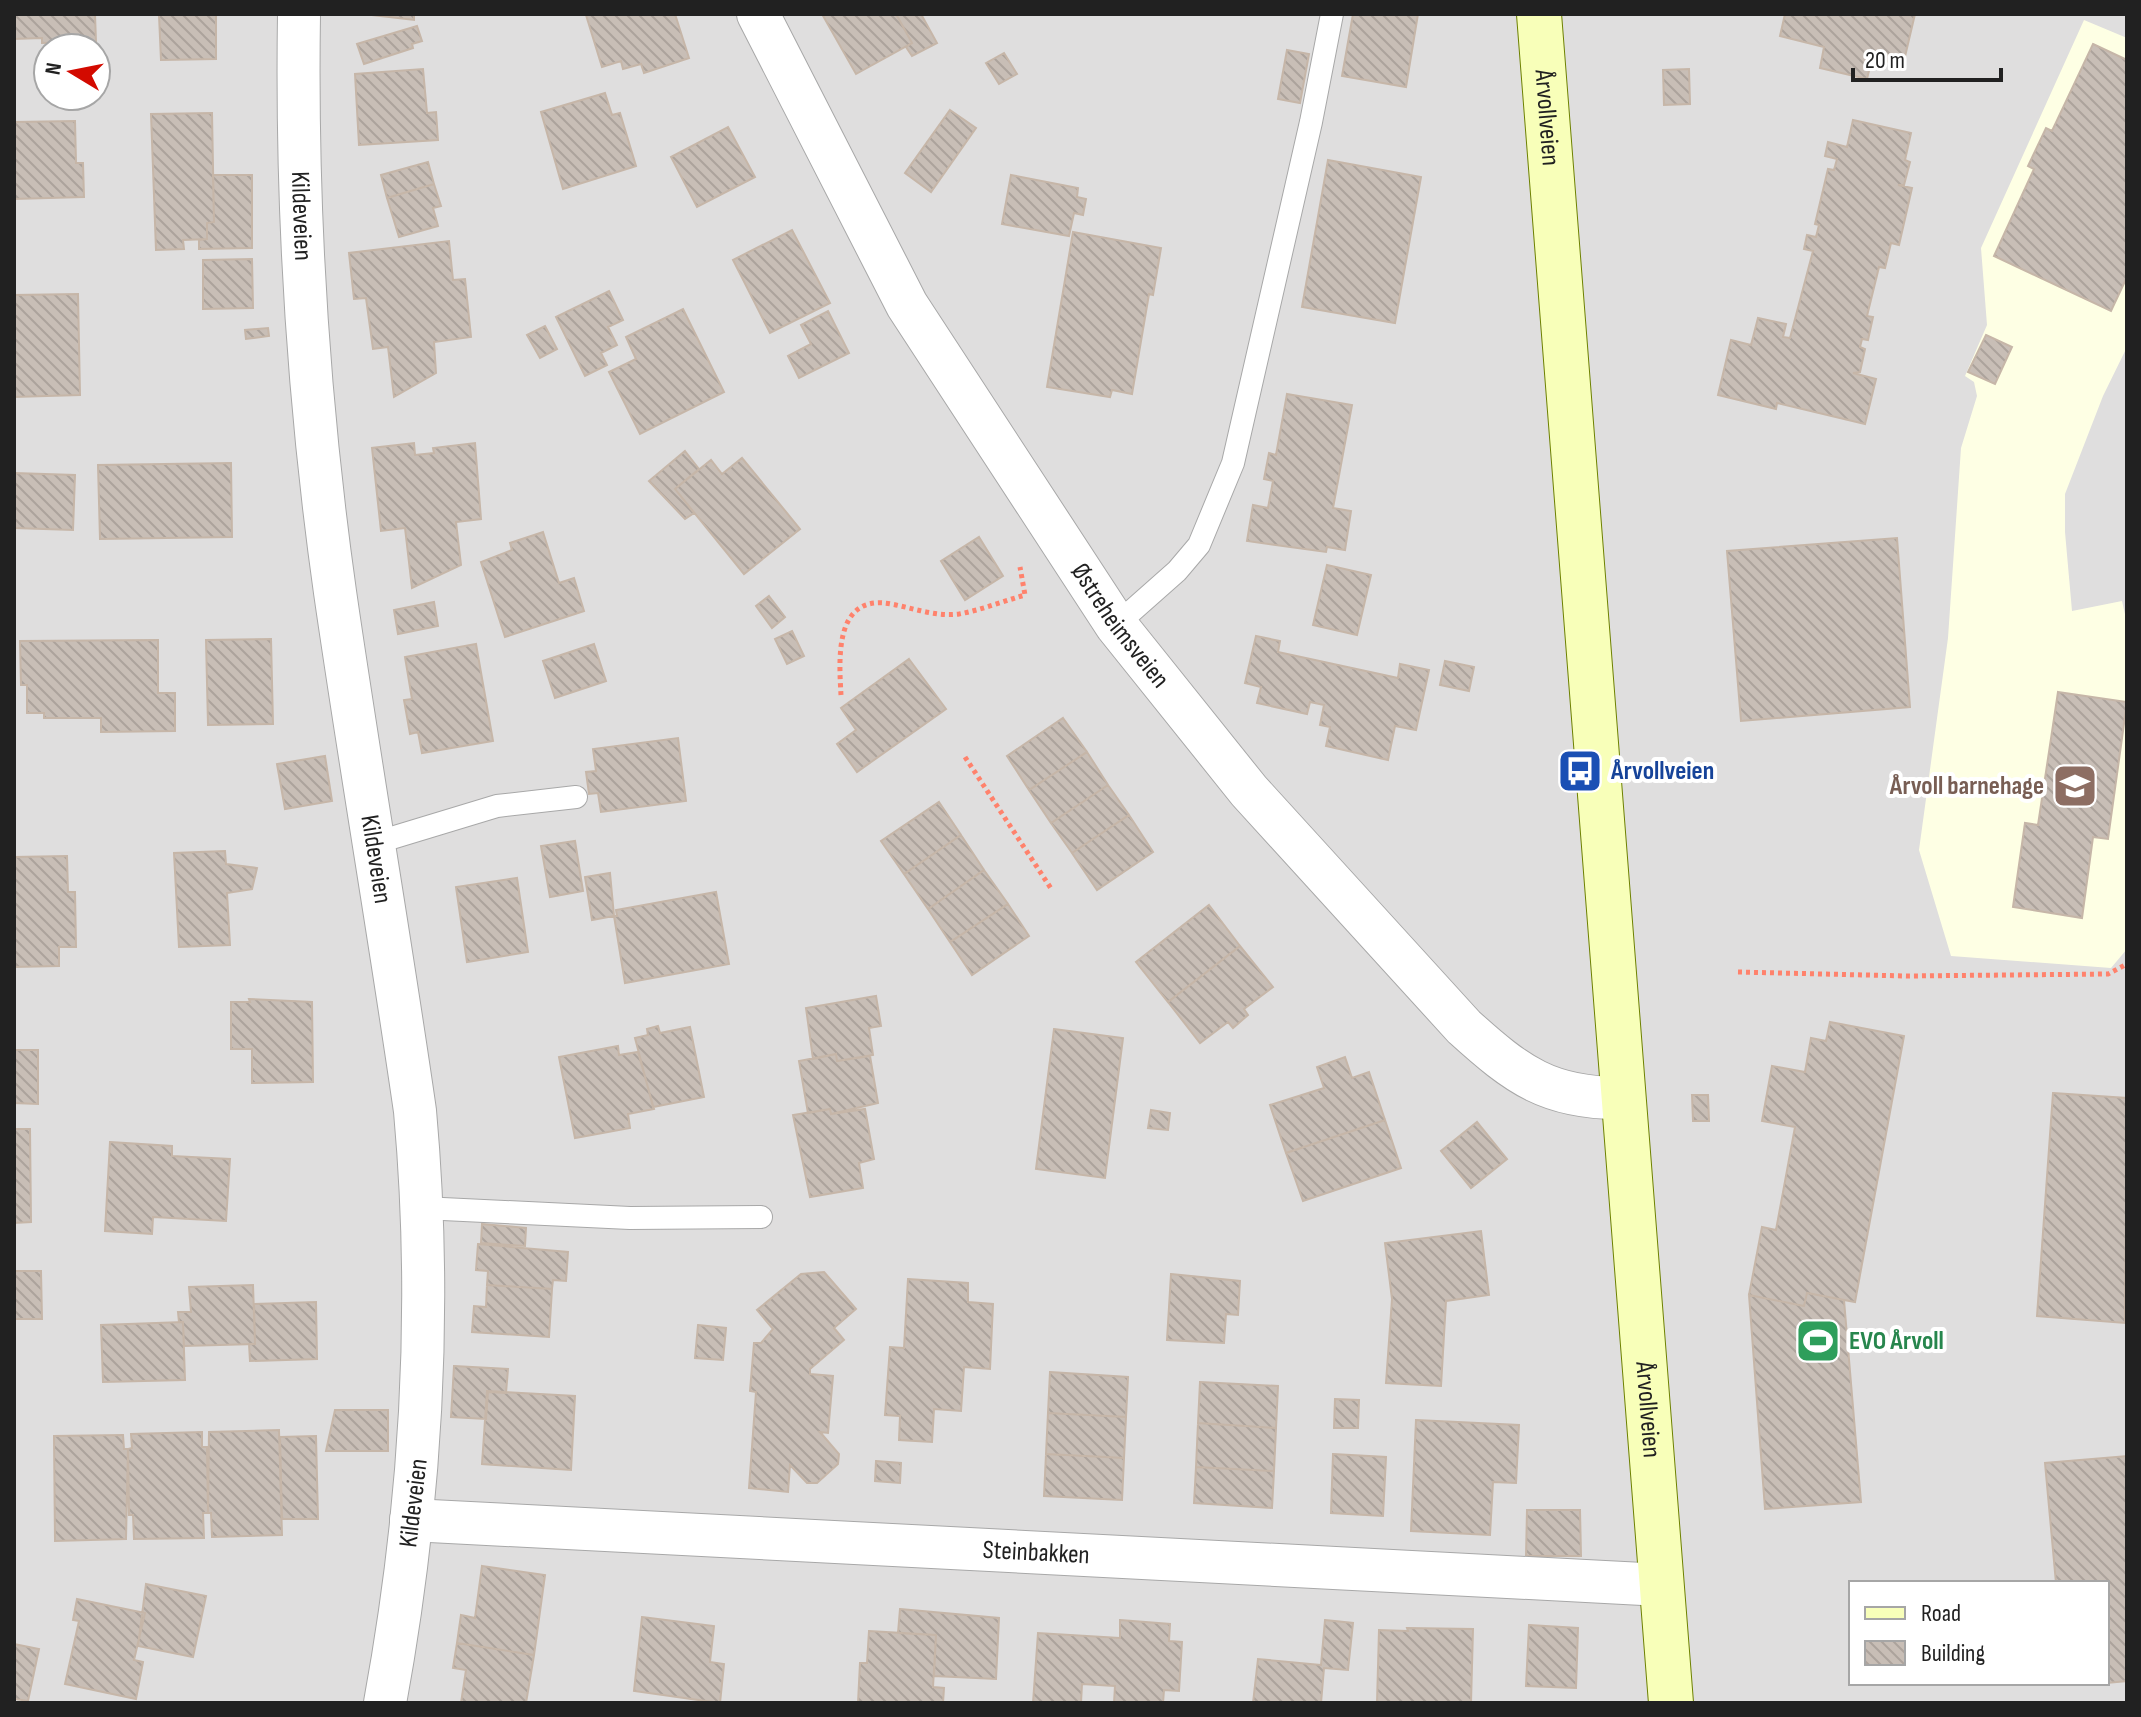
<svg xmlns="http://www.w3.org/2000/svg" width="2141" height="1717" font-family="'Sofia Sans Condensed',sans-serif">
<defs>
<pattern id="building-back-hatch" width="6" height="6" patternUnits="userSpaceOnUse" patternTransform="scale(2)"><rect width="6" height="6" fill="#c8beb6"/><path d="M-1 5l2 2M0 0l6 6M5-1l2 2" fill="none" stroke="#aca39c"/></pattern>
</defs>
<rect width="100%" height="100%" fill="#f2efe7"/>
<path fill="#dfdede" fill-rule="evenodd" d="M14 14H2127V1703H14ZM48 48H96V96H48ZM1851 1583H2107V1683H1851Z"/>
<path fill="#feffe4" d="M2084 20 2127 38V347L2103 396 2065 494V532L2072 611 2122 601 2127 623V949L2111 968 1951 956 1919 850 1948 638 1961 448 1977 396 1974 382 1965 376 1987 325 1981 248Z"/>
<path fill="url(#building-back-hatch)" stroke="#c6b6a8" stroke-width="2" d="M14 14H95L96 42 42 43V38L14 39Z
M216 14V59L161 60 159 15Z
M363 14H414V20Z
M675 14 689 58 644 73 641 64 623 69 621 61 602 67 586 15Z
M822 14H896L912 43 856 74Z
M896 14H921L937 43 912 56 906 47 912 43Z
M1353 14H1418L1406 87 1342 76Z
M1785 14H1915L1903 65 1872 58 1867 79 1820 68 1824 47 1780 36Z
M417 26 422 41 412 44 413 48 364 64 357 44Z
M2093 44 2127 60V277L2111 311 1994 256 2034 169 2028 166 2046 128 2052 131Z
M1287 50 1309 54 1300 103 1278 99Z
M1004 53 1017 74 999 84 986 63Z
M423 69 427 113 436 112 438 140 359 145 355 74Z
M1689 69 1690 104 1664 105 1663 70Z
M605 93 612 115 620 113 636 166 563 189 541 112Z
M950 110 976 128 931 192 905 173Z
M212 113 214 222 207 223V239L183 240 184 249 156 250 151 114Z
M1853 120 1911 133 1905 160 1910 162 1904 185H1898L1912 188 1899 245 1891 243 1885 268 1879 267 1867 316 1873 317 1868 340 1862 339 1860 347 1865 349 1860 372 1853 373 1876 379 1865 424 1777 403 1776 409 1718 395 1731 340 1751 345 1758 318 1786 324 1783 337 1790 338 1813 251 1804 249 1807 235 1816 237 1819 225 1815 224 1828 169 1834 170 1837 159 1825 156 1828 142 1847 147Z
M75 121 76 163H83L84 197 14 199V122Z
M728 127 755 177 697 207 671 157Z
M1328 160 1421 177 1395 323 1302 307Z
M428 162 434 184 387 198 381 175Z
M213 175H252V248L199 249V240L207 239V223L214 222Z
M1011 175 1078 188 1077 197 1086 199 1083 215 1074 213 1069 236 1002 224Z
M434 184 441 206 433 208 438 226 399 237 387 198Z
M792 230 830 303 770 333 733 260Z
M1073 232 1161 248 1153 295 1149 294 1132 394 1112 390 1110 397 1047 387Z
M449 241 453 280 465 279 471 337 434 342 436 373 394 397 388 347 373 349 366 298 354 299 349 253Z
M252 259 253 308 203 309V260Z
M609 291 623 320 608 327 617 345 601 353 607 365 585 376 556 317Z
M78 294 80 395 14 397V295Z
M683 309 724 392 640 434 609 372 636 359 626 337Z
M828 311 849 353 799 378 788 356 811 344 801 325Z
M545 326 557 349 540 358 527 335Z
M268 328 269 336 246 339 245 330Z
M1986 335 2012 347 1995 384 1968 372Z
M1287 394 1352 405 1333 508 1351 511 1345 550 1327 547 1326 552 1247 541 1253 505 1268 508 1273 481 1264 479 1269 453 1276 455Z
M414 443 415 455 434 453 433 448 475 443 481 519 456 522 461 565 412 588 405 528 381 531 372 448Z
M685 451 699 469 675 489 694 513 685 519 649 481Z
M742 458 800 529 744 574 675 489 711 460 722 474Z
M231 463 232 537 100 539 98 465Z
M14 473 75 475 73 530 14 528Z
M543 532 559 583 574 578 584 611 505 637 481 562 512 550 510 543Z
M979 537 1003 576 965 600 941 561Z
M1897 538 1910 707 1741 721 1727 551Z
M1327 565 1371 575 1357 635 1313 625Z
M769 596 785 617 772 628 756 606Z
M434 602 438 626 398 634 394 610Z
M792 631 804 656 787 664 775 639Z
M1256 636 1280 641 1278 652 1398 678 1400 664 1429 670 1416 730 1395 726 1388 760 1326 746 1330 727 1320 725 1324 705 1310 702 1307 714 1257 703 1261 687 1245 683Z
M271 639 273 724 208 725 206 640Z
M158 640V693H175V731L101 732V718H44V713H27V685H21L20 641Z
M476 644 493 741 422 753 418 732 410 734 404 700 412 699 405 657Z
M594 644 606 681 555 698 543 661Z
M909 659 946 709 857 772 837 744 856 730 841 708Z
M1445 661 1474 667 1469 691 1440 685Z
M2058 692 2127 702 2108 839 2093 837 2082 918 2013 907 2025 823 2038 825Z
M1063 718 1087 752 1029 790 1007 756Z
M678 738 686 801 601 812 598 793 589 794 586 772 596 771 593 749Z
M1087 752 1108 785 1051 823 1029 790Z
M325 756 332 801 285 809 277 764Z
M1108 785 1129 815 1072 853 1051 823Z
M939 802 961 835 904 874 881 841Z
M1129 815 1153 852 1097 890 1072 853Z
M961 835 984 870 928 909 904 874Z
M575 841 583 891 550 897 541 846Z
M225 851 226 864 257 868 252 889 227 893 230 945 179 947 174 853Z
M67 856 68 892H75L76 947H59V966L14 967V857Z
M984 870 1008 904 950 942 928 909Z
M610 873 614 916 592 920 585 877Z
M517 878 528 952 467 962 456 887Z
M716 892 729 964 625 983 614 916H617L616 910Z
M1008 904 1029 936 972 975 950 942Z
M1209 905 1240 946 1168 1002 1136 962Z
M1240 946 1273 987 1244 1009 1248 1015 1233 1028 1228 1022 1200 1043 1168 1002Z
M876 996 881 1026 869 1028 873 1055 837 1061 836 1054 813 1059 806 1008Z
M249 999 312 1002 313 1082 252 1083V1049H231V1002H250Z
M1830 1022 1904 1036 1855 1302 1807 1293 1804 1306 1749 1295 1762 1227 1776 1230 1795 1127 1762 1121 1772 1066 1805 1072 1811 1038 1826 1041Z
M658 1026 660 1033 690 1027 704 1097 653 1107 635 1038 648 1035 647 1029Z
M1054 1029 1123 1038 1105 1178 1036 1169Z
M618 1046 619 1055 638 1052 654 1109 628 1114 630 1128 575 1138 559 1057Z
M14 1050H38V1104L14 1103Z
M836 1054 837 1061 870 1056 878 1103 831 1114 830 1109 808 1113 799 1061Z
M1345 1057 1352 1078 1369 1072 1385 1120 1286 1153 1270 1105 1324 1088 1317 1067Z
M2053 1093 2127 1098 2125 1323 2037 1316Z
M1692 1095H1708L1709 1121H1693Z
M830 1109 831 1114 865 1109 874 1159 859 1163 863 1188 810 1197 793 1115Z
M1151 1110 1170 1113 1168 1130 1148 1128Z
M1385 1120 1401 1168 1303 1201 1286 1153Z
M1477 1122 1507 1159 1471 1188 1441 1151Z
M14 1129H30L31 1222 14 1223Z
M110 1142 172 1146V1156L230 1159 226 1221 153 1217 152 1234 105 1231Z
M482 1224 526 1228 525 1246 481 1243Z
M1481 1231 1489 1295 1446 1301 1441 1386 1386 1383 1392 1299 1385 1243Z
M478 1244 568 1252 566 1281 553 1280 552 1289 487 1285 488 1271 476 1270Z
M14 1271H41L42 1319H14Z
M824 1272 856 1309 834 1328 844 1340 810 1369V1374L833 1376 828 1433 820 1432 839 1454 838 1464 817 1483H807L790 1465 788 1492 749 1488 756 1392 750 1391 754 1343H761L773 1329 757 1310 801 1274Z
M1171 1274 1240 1281 1238 1315 1226 1314 1224 1343 1167 1340Z
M908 1279 968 1283V1302L993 1304 990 1369 964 1367 961 1411 934 1409 932 1442 899 1440 900 1416 885 1415 890 1347 904 1348Z
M253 1285 255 1344 184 1346 183 1322H179L178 1312H191L189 1287Z
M487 1285 552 1289 549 1337 472 1332 474 1306 486 1307Z
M1807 1293 1844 1300 1861 1502 1765 1509 1749 1295 1804 1306Z
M316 1302 317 1359 250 1361 249 1344H255L254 1304Z
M183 1322 185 1380 103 1382 101 1325Z
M698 1325 726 1328 723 1360 695 1358Z
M454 1366 508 1369 506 1393 488 1392 486 1419 451 1417Z
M1050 1372 1128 1377 1126 1417 1048 1413Z
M1200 1382 1278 1386 1276 1428 1198 1423Z
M487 1391 575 1396 571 1470 482 1464Z
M1335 1399 1359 1400 1358 1428H1334Z
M335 1410H388V1451H326Z
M1048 1413 1126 1417 1124 1458 1046 1454Z
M1416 1420 1519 1425 1516 1483 1493 1482 1490 1535 1411 1531Z
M1198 1423 1276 1428 1274 1471 1196 1467Z
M279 1430 282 1535 212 1537 211 1513H208L209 1432Z
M202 1432V1447H207L208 1513H203L204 1538 134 1539 133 1515H129L128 1449 132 1448 131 1434Z
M123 1435 124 1449H128L126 1539 55 1541 54 1436Z
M316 1436 318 1519H282L280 1437Z
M1046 1454 1124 1458 1122 1500 1044 1496Z
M1333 1454 1386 1457 1383 1516 1331 1513Z
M2127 1456V1681L2107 1683V1583H2056L2045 1463Z
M876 1461 901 1463 900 1483 875 1481Z
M1196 1467 1274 1471 1272 1508 1194 1503Z
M1527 1510H1580L1581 1556H1526Z
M482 1566 545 1575 534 1655 457 1643 461 1615 475 1618Z
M146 1584 206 1596 193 1657 138 1646Z
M77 1599 145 1613 134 1660 143 1662 136 1699 65 1684 79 1621 73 1620Z
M900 1609 999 1618 996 1679 934 1676 936 1635 898 1633Z
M642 1617 714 1626 710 1662 724 1664 720 1703 634 1691Z
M1120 1620 1170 1624 1169 1641 1182 1642 1179 1691 1164 1690 1163 1703H1114L1115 1686 1082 1684 1081 1703H1033L1038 1633 1120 1638Z
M1325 1620 1353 1623 1348 1670 1324 1668 1321 1703H1253L1258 1659 1321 1665Z
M1529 1625 1578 1628 1576 1688 1526 1686Z
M1407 1628 1473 1629 1471 1703H1377L1379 1630 1408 1631Z
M869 1631 936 1635 933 1687 944 1688 943 1703H858L860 1663H867Z
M457 1643 534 1655 526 1703H461L466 1670 453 1668Z
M14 1644 39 1649 28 1701 14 1699Z"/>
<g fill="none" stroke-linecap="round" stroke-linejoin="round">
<g stroke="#a8a8a8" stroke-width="24">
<path id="lane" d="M1116 625 1177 571 1199 545 1233 463 1311 122 1332 14
M375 843 497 806 576 797
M422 1208 630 1218 761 1217"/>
</g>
<g stroke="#a8a8a8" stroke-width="44">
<g id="street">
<path id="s1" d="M299 14C296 207 308 401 335 592 360 765 390 938 415 1111 433 1310 421 1507 385 1703"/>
<path id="s2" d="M758 14 907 305 1116 625 1249 791 1464 1027C1517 1075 1549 1099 1623 1098"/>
<path id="s3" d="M411 1520 1662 1585"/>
</g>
</g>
<g stroke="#6d8100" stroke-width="46">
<g id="secondary">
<path id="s4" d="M1539 14 1671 1703"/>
</g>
</g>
<path stroke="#ff826c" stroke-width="5" stroke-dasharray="4 4" stroke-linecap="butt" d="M841 695C839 659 834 593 891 604 913 608 936 617 959 614 981 610 1004 601 1025 595L1020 567
M965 757 1052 890
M1738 972 1907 976 2108 974 2127 964"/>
<use href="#lane" stroke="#fff" stroke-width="22"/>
<use href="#street" stroke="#fff" stroke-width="42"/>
<use href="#secondary" stroke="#f8ffb9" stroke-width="44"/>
</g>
<defs>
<g id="bus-square" transform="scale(2.3)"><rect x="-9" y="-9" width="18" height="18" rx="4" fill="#1a4fb4" stroke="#fff"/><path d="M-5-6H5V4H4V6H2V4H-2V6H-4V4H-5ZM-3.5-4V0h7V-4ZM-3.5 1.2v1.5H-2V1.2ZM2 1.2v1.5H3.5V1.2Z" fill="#fff"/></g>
<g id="school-square" transform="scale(2.3)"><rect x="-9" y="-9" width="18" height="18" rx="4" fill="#8d6e63" stroke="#fff"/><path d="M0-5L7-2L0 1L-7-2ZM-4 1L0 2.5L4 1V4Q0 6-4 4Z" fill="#fff"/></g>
<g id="stadium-square" transform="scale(2.3)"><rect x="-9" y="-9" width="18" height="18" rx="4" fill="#2e9e5b" stroke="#fff"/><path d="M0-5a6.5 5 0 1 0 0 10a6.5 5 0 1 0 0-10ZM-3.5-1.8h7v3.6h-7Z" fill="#fff"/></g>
</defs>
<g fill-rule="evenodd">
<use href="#bus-square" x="1580" y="771"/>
<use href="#school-square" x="2075" y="786"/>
<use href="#stadium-square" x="1818" y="1341"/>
</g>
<g text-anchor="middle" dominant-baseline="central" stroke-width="8" stroke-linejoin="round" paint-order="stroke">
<g font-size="26" fill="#212121" stroke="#fff">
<text stroke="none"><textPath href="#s4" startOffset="104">Årvollveien</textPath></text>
<text stroke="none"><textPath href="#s1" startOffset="202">Kildeveien</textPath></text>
<text stroke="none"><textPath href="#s2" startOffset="712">Østreheimsveien</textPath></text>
<text stroke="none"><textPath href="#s1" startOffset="850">Kildeveien</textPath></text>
<text stroke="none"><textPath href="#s4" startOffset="1400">Årvollveien</textPath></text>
<text transform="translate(414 1503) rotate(-83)">Kildeveien</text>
<text stroke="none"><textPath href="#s3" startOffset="626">Steinbakken</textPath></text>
</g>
<g font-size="26" font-weight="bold" fill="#164399" stroke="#fff" text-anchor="start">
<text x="1611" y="771">Årvollveien</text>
</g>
<g font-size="26" font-weight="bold" fill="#785e54" stroke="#fff" text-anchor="end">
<text x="2044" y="786">Årvoll barnehage</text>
</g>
<g font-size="26" font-weight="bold" fill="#27864d" stroke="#fff" text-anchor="start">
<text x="1849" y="1341">EVO Årvoll</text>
</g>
</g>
<rect width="2141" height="1717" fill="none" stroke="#212121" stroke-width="32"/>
<rect x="1849" y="1581" width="260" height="104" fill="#ffffff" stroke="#a6a6a6" stroke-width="2"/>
<rect x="1865" y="1607" width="40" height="12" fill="#f8ffb9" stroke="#a6a6a6" stroke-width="2"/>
<text x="1921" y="1621" font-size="24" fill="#212121">Road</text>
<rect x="1865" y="1641" width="40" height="24" fill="url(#building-back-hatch)" stroke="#a6a6a6" stroke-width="2"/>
<text x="1921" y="1661" font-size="24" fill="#212121">Building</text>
<g transform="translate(72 72) rotate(280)"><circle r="38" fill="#ffffff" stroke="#a6a6a6" stroke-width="2"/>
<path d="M0-6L14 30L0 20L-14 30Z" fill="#d30a00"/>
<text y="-12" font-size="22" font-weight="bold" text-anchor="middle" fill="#212121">N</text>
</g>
<path d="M1853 68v12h148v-12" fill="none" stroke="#212121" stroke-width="4"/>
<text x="1865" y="68" font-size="24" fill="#212121" stroke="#ffffff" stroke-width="6" paint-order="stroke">20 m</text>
</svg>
